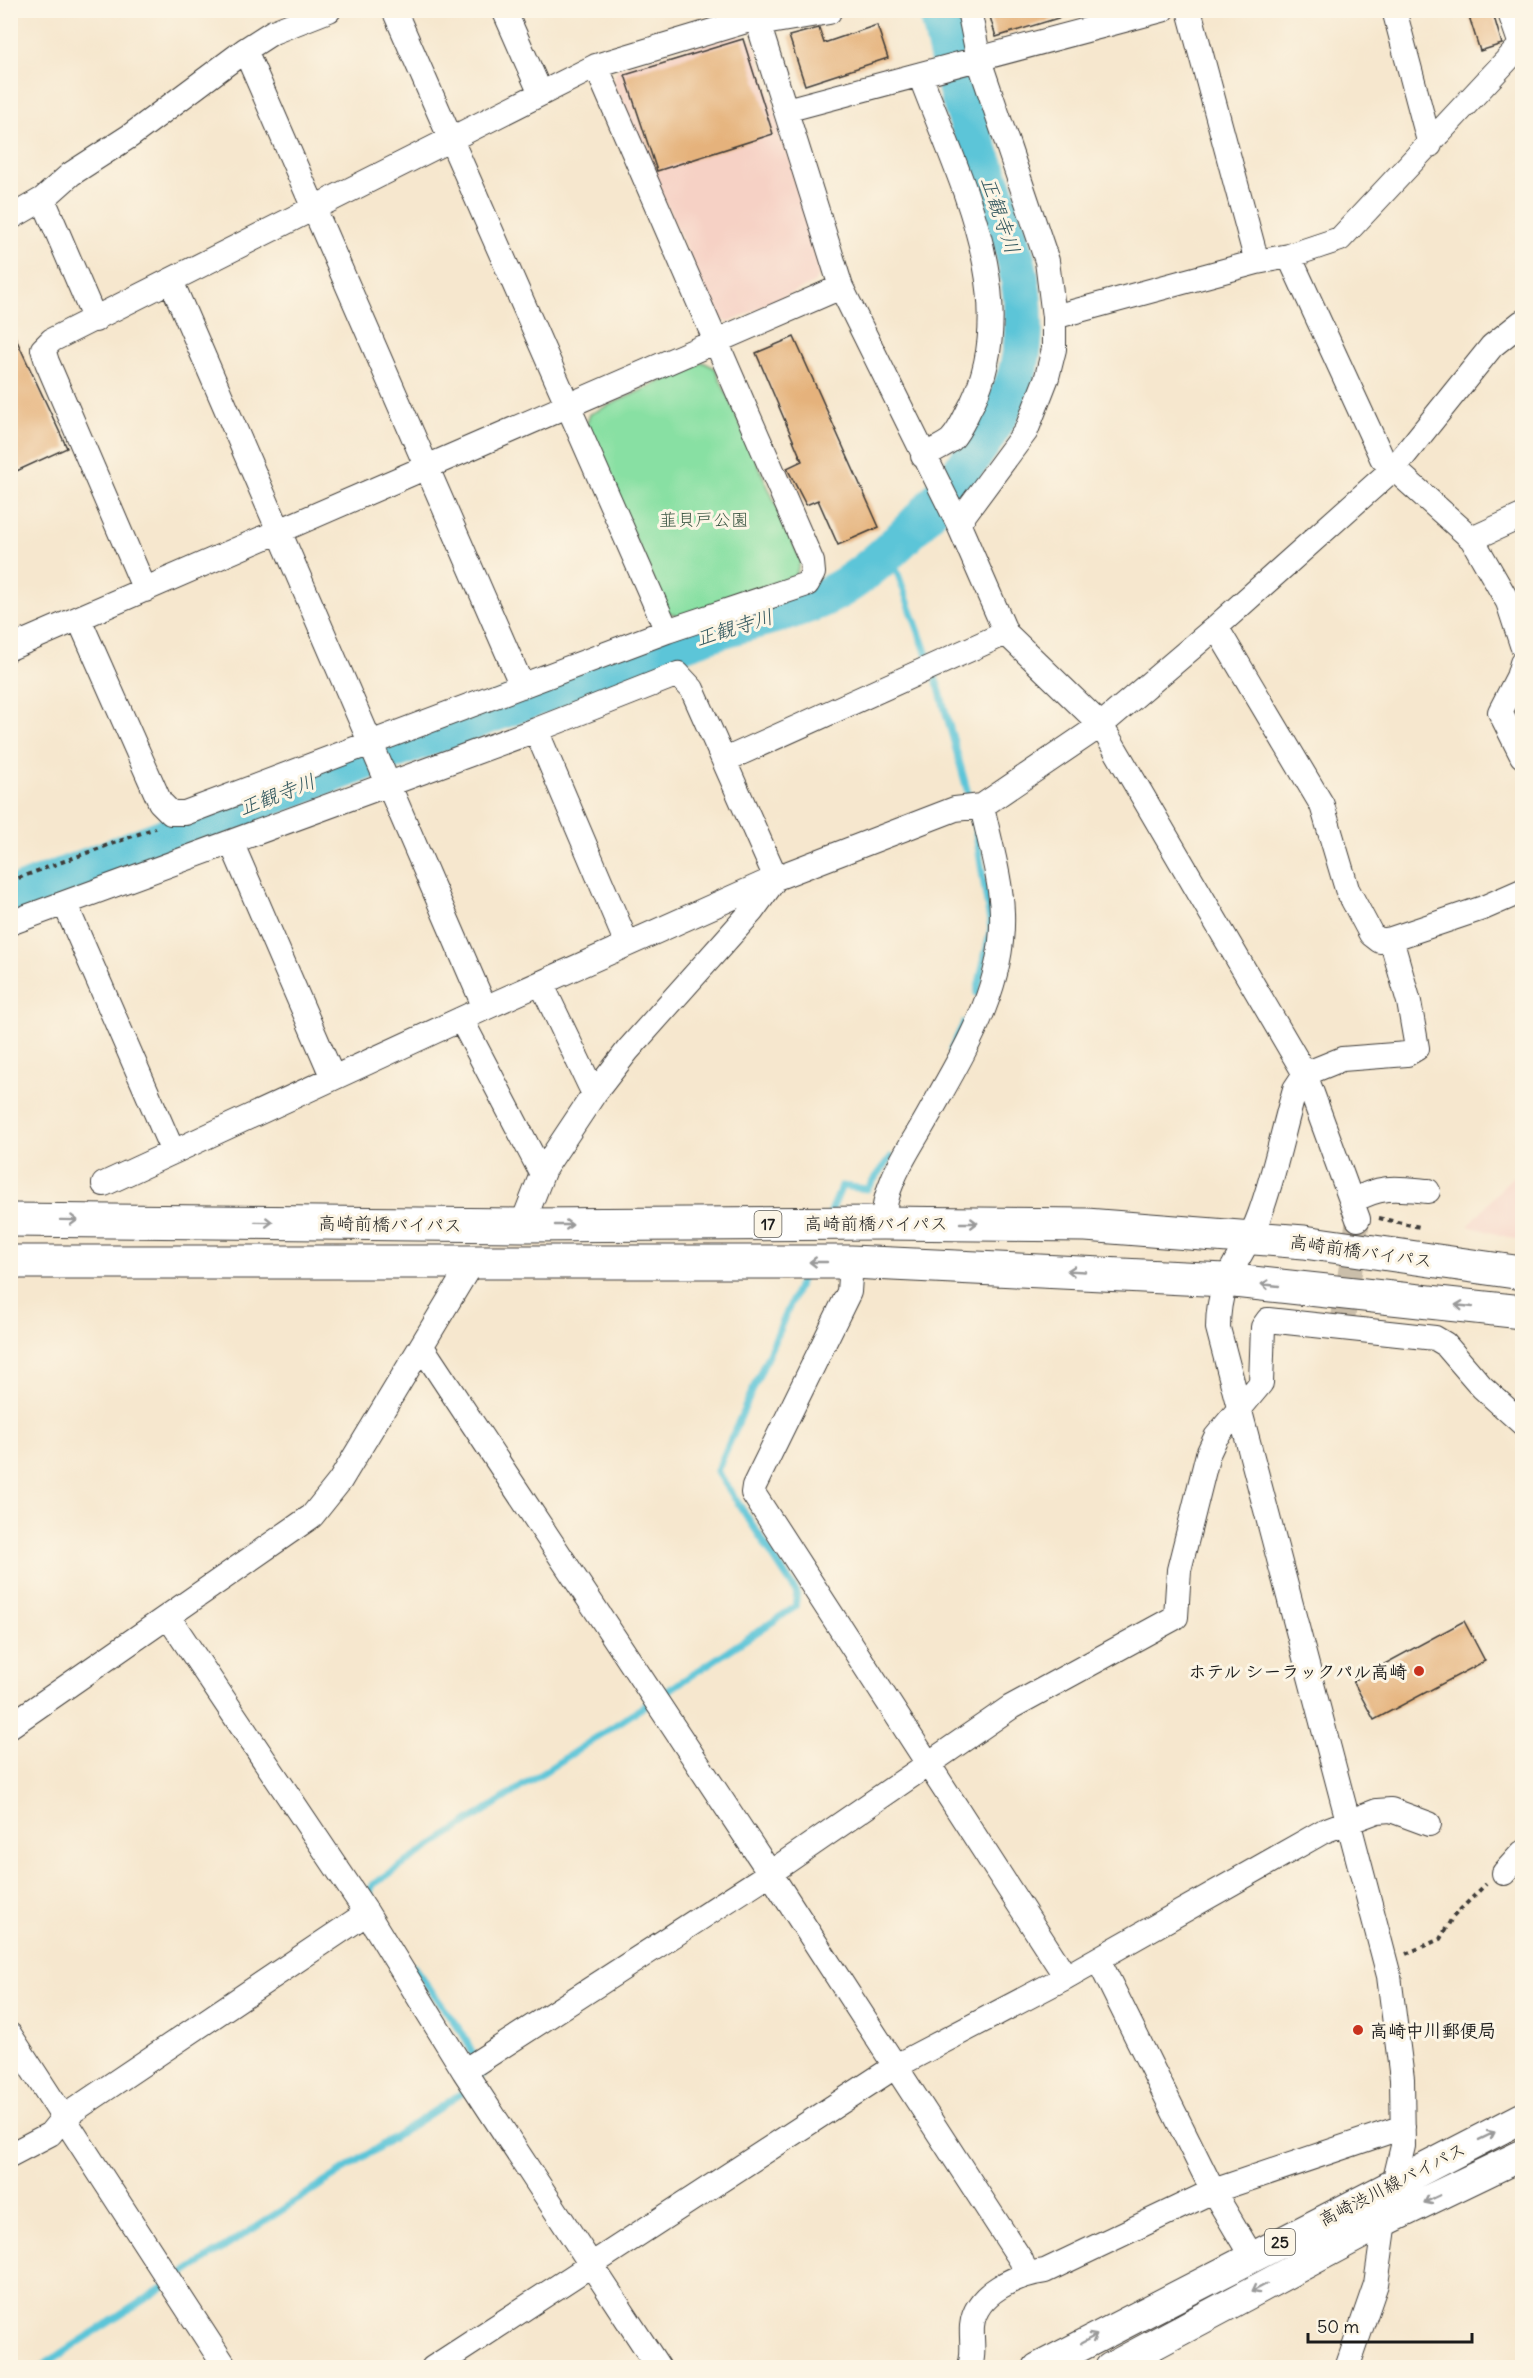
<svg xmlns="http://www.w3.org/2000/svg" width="1533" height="2378" font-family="Delius,'Klee One',sans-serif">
<rect width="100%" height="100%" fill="#fcf5e5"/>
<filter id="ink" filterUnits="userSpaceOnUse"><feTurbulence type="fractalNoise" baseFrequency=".0167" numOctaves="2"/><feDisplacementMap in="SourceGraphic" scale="12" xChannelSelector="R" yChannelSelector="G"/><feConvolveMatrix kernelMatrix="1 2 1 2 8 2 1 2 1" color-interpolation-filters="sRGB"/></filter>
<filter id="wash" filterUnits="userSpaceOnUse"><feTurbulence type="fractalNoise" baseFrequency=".008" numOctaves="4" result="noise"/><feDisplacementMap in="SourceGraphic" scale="24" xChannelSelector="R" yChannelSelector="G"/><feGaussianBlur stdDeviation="1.35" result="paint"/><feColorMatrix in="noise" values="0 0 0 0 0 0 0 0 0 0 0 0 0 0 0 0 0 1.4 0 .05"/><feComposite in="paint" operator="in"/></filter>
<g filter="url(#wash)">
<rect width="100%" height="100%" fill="#f6e7ce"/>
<path fill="#f6d1c5" d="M738 34 753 41 824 268 814 283 728 323 716 317 613 83 617 69Z
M1522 1168V1241L1468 1226 1506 1183Z"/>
<path fill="#88e0a3" stroke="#527e60" stroke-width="1.5" d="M703 362 715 368 801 561 795 576 681 617 667 612 586 426 590 414Z"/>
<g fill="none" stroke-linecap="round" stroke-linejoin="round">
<path stroke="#5cc5d8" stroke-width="7" d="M890 552 939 688 971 804
M974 821 991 928 977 993
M951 1050 964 1023
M830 1214 842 1186 867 1189 891 1157
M371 1903 369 1899 372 1885 795 1607 797 1593 717 1471 805 1271
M39 2368 465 2091 483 2073 463 2034 414 1967"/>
<path stroke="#5cc5d8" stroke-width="39" d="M10 897C204 822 397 748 591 677 632 661 673 645 715 631 756 618 802 611 840 589 901 553 1000 439 1018 370 1041 281 989 184 961 101 951 71 945 40 938 10"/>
</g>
<g id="blocks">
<path fill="#e5b27c" d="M988 10H1067L1068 15 996 37Z
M1467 10H1492L1502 44 1480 51Z
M877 25 888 58 805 85 789 36 819 28 824 43Z
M743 39 773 134 657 171 625 75Z
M10 326 67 448 10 474Z
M794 337 879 527 838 545 818 500 806 505 787 468 802 461 756 353Z
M1464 1621 1485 1661 1374 1720 1353 1681Z"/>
</g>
</g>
<g filter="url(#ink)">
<use href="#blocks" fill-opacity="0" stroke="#3d3a37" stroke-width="1.5"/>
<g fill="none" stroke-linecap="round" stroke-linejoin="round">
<path stroke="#cabeaa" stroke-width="24" stroke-dasharray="24 12" stroke-linecap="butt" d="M1343 1319 1358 1219"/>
<g stroke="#3d3a37" stroke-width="26">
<path id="minor" d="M394 10 667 631
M504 10 540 92
M754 10 841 287 958 523 1006 633 1101 725 1305 1074 1295 1089C1283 1130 1275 1173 1260 1214 1244 1260 1218 1272 1218 1328L1389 1976 1402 2079 1403 2146 1385 2221 1376 2284 1347 2368
M1189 10 1257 262
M1394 10 1430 145
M758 24 829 12
M245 50 522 686
M920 75C958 177 1023 298 972 404 966 415 960 431 951 440 944 446 931 451 923 456
M786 110 1162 10
M43 199 95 320
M10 218 43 199 71 174 130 136 245 50 273 32 329 10
M1289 256 1382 458 1472 539 1508 602 1522 645
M171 281 485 1008
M1054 317 1257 262 1289 256 1340 239 1521 45 1509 10
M958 523 1026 431 1047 377 1054 349V317L1047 261 979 60 969 10
M1472 539 1522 516
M145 590 47 362 43 349 52 340 596 66 756 18
M79 619 160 802 171 813H185L667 631 807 584 813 573 812 562 596 66
M1216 627 1322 805 1347 889 1371 934 1380 941 1391 939 1409 1002 1417 1048 1407 1054 1342 1059 1305 1074 1358 1219
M10 648 841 287
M1522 663 1518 677 1500 712 1522 756
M536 730 627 944
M725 760 1006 633
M231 842 333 1078
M65 904 173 1152
M10 923 536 730 678 674 692 689 776 878 752 911 628 1050 594 1094 544 1169 522 1225
M1391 939 1483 908 1522 891
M541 983 594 1094
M461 1019 542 1174
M104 1184 485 1008 776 878 955 809 982 806 1101 725 1216 627 1394 468 1492 346 1522 322
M1353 1201C1381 1185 1396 1188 1428 1191
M883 1223C884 1182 909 1150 928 1116 963 1053 1005 988 1002 913 1001 878 989 840 982 806
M851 1262 849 1292 754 1486 753 1493 1066 1977
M422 1347 770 1873 1021 2260 1026 2274
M169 1618 367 1913 464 2071 659 2368
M10 1726 312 1516 340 1481 472 1262
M1504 1873 1522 1853
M1098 1959 1213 2191 1252 2257
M10 2035 226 2368
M464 2071 770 1873 1011 1707 1176 1617 1179 1570 1208 1454 1216 1437 1261 1383 1263 1327 1268 1320 1435 1338 1445 1344 1482 1387 1522 1423
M10 2155 50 2134 64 2117 367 1913
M433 2368 896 2066 1066 1977 1324 1831 1377 1811 1391 1810 1429 1824
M969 2368C975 2356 971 2339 972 2326 975 2293 1016 2275 1045 2271L1213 2191 1403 2127"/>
</g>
<g stroke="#3d3a37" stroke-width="32">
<path id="major" d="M1038 2368 1522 2118
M1110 2368 1385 2221 1522 2155"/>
</g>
<g stroke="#3d3a37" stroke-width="35">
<path id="highway" d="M10 1220 522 1225 883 1223 1086 1225 1304 1242 1522 1273
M10 1262H851L1225 1280 1522 1312"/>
</g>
<path stroke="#3d3a37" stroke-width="4" stroke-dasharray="4.5 4.5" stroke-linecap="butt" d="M10 881 155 828
M1379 1218 1420 1227
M1406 1954 1440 1939 1452 1918 1486 1884"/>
<use href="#minor" stroke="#fff" stroke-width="24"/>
<use href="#major" stroke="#fff" stroke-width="30"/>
<use href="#highway" stroke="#fff" stroke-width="33"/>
</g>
<defs><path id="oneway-shaft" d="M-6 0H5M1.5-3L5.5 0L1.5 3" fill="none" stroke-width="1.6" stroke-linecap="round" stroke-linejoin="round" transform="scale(1.5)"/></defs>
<g stroke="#999">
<use href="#oneway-shaft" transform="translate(69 1220) rotate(1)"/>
<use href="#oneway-shaft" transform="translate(264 1222) rotate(1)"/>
<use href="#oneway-shaft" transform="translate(969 1223)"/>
<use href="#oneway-shaft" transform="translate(564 1225)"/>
<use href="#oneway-shaft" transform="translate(818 1262) rotate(180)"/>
<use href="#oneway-shaft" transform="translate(1076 1271) rotate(-177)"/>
<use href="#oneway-shaft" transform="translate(1270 1285) rotate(-174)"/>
<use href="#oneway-shaft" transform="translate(1464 1306) rotate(-174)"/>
<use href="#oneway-shaft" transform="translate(1487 2136) rotate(-26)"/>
<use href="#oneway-shaft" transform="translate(1432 2199) rotate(155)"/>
<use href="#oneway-shaft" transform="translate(1259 2288) rotate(152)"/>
<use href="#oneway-shaft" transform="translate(1089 2339) rotate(-28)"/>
</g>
</g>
<g fill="#c8321e" stroke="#fcf5e5" stroke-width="2">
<circle cx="1419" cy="1671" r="6"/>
<circle cx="1358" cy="2030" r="6"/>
</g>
<g text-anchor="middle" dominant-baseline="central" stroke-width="6" stroke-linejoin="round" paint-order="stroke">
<g fill="#fcf5e5" stroke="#5f5d58" stroke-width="1.5">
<rect x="754.5" y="1211" width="27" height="26" rx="4.5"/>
<rect x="1265" y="2229" width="30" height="26" rx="4.5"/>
</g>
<g font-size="16" font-weight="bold" fill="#1c1c1c">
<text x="768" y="1224">17</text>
<text x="1280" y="2242">25</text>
</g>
<g font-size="18" fill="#3c5744" stroke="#fcf5e5">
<text x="704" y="519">韮貝戸公園</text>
</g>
<g font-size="18" fill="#1c1c1c" stroke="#fcf5e5">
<text x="876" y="1223">高崎前橋バイパス</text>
<text transform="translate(390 1224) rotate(1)">高崎前橋バイパス</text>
<text transform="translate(1361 1251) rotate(8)">高崎前橋バイパス</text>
<text transform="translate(1392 2184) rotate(-27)">高崎渋川線バイパス</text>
</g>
<g font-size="18" font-weight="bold" fill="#1c1c1c" stroke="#fcf5e5" text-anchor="end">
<text x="1407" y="1671">ホテル シーラックパル高崎</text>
<text x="1370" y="2030" text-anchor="start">高崎中川郵便局</text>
</g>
<g font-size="20" font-style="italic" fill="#32575e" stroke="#fcf5e5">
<text transform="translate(1001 215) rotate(71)">正観寺川</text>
<text transform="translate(734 627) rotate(-17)">正観寺川</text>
<text transform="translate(277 794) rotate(-21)">正観寺川</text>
</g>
</g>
<rect width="1533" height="2378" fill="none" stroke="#fcf5e5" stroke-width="36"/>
<path d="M1308 2333v9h164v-9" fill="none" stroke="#1c1c1c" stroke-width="3"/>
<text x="1317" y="2333" font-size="18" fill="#1c1c1c" stroke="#fcf5e5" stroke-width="4.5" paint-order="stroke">50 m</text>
</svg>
